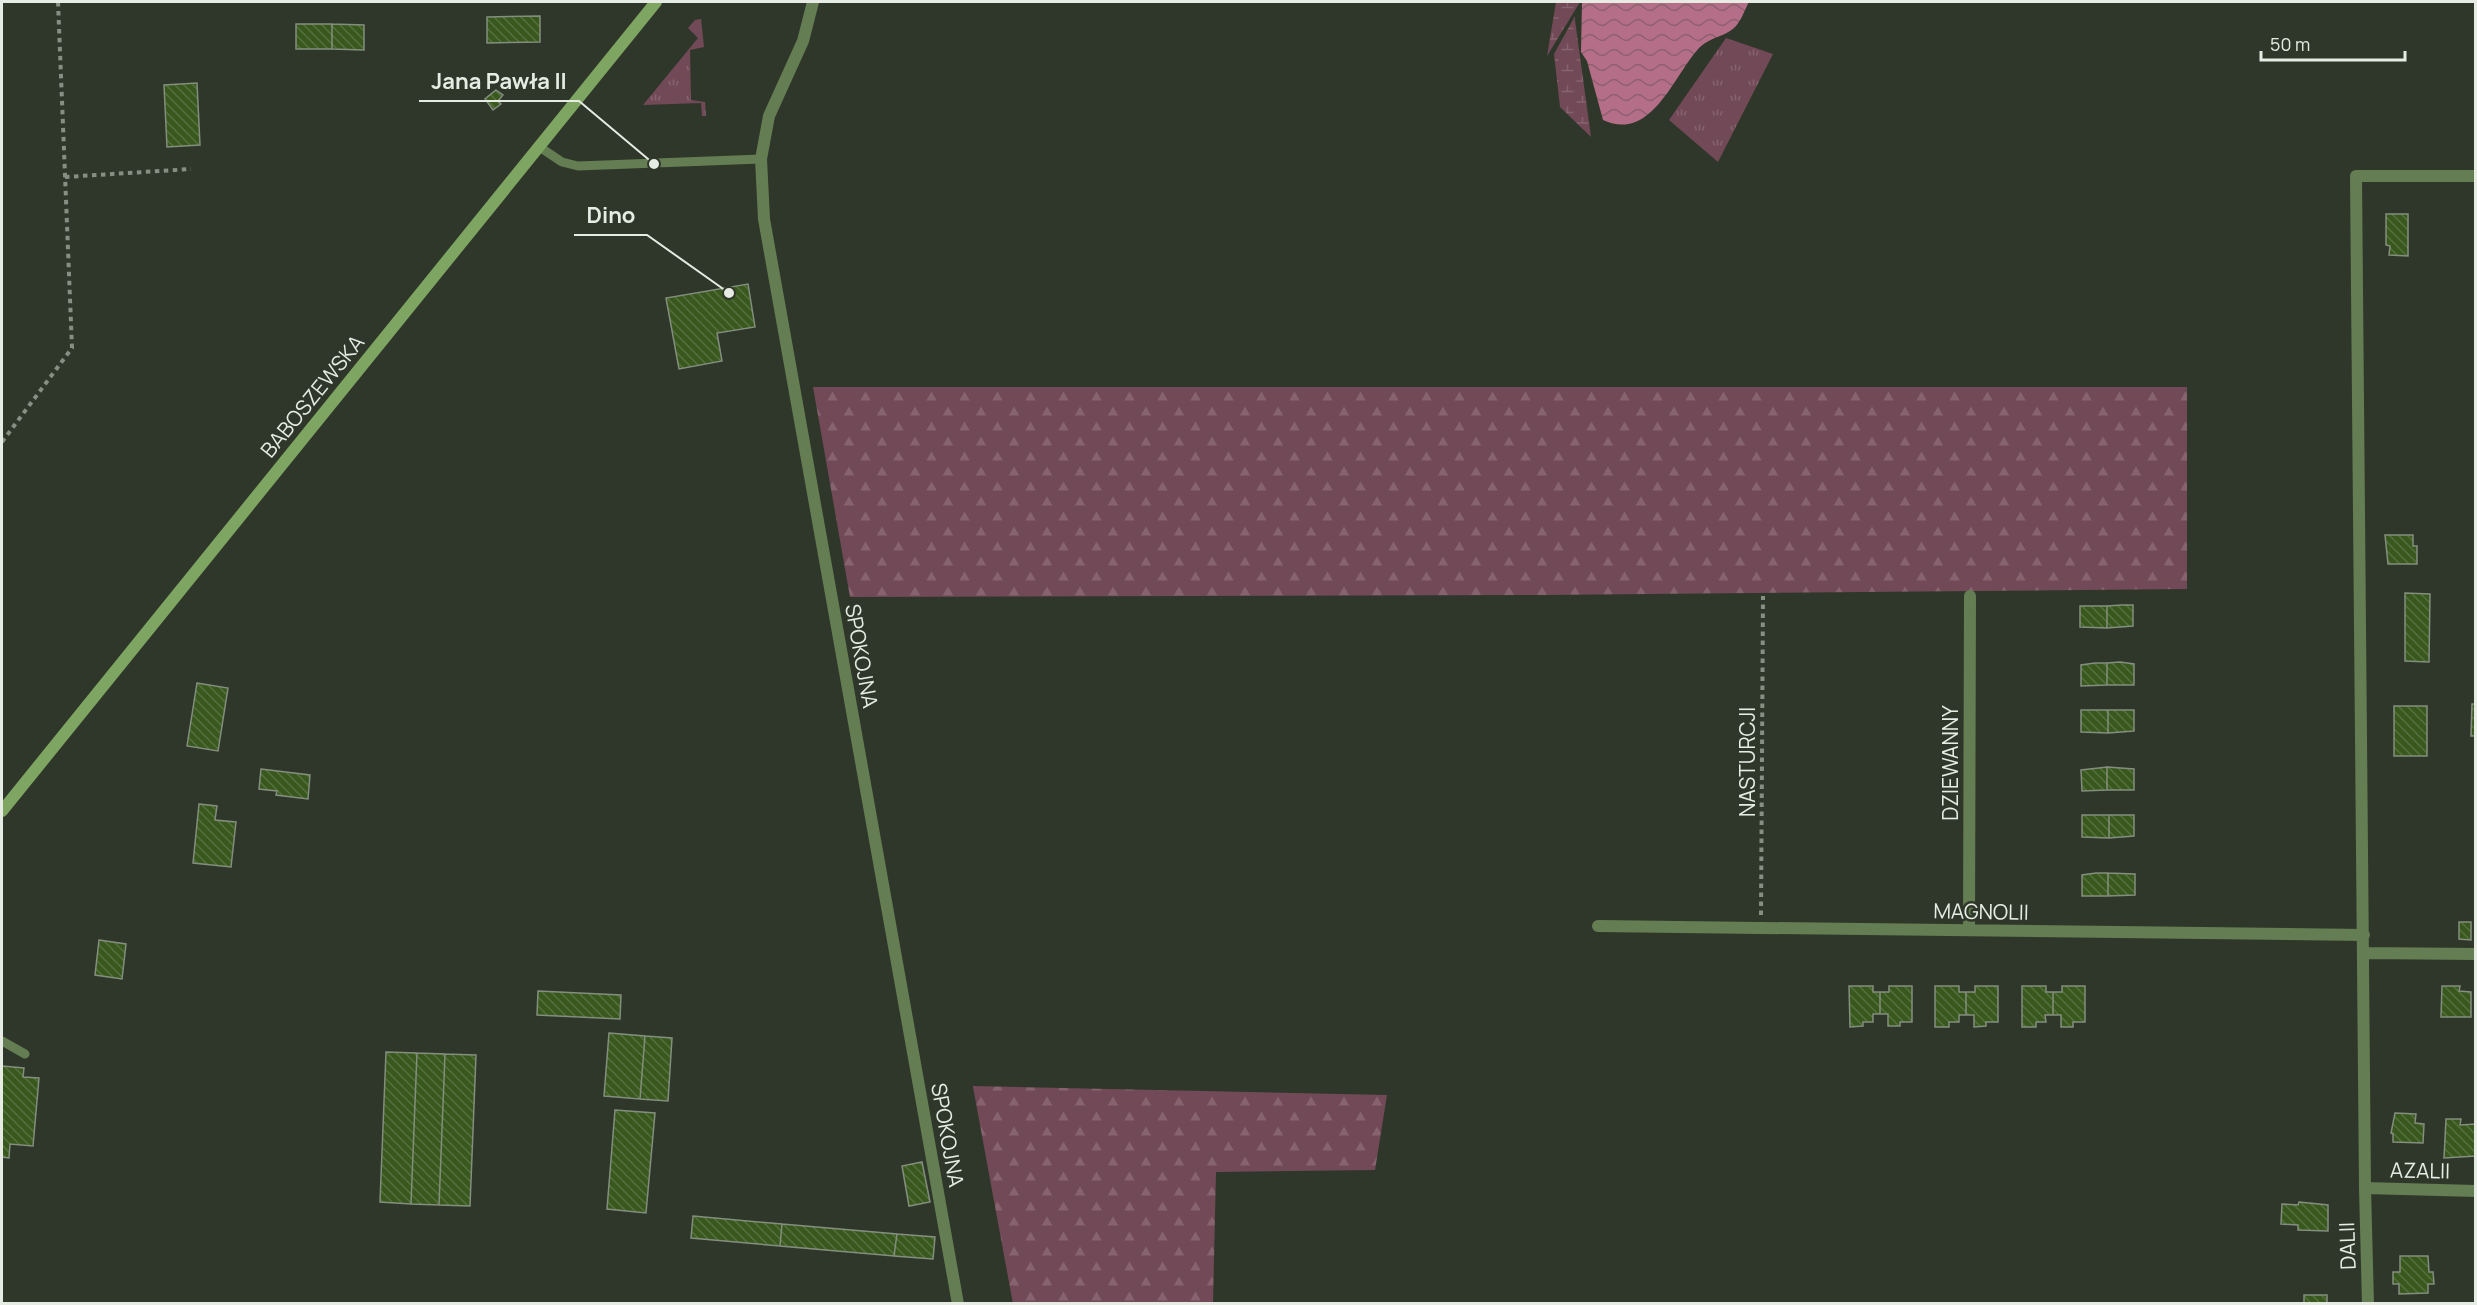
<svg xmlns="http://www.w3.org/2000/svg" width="2477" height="1305" font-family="Manrope,sans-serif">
<defs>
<pattern id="grass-tufts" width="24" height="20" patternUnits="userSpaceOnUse" patternTransform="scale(1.5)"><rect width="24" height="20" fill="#724957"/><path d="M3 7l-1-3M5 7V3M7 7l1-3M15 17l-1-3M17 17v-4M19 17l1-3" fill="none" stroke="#86636f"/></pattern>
<pattern id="forest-firs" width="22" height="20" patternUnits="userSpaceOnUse" patternTransform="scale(1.5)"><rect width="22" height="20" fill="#724957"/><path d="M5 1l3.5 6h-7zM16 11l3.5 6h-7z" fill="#86636f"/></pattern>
<pattern id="wetland-marsh" width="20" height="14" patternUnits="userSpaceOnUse" patternTransform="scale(1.5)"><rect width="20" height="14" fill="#724957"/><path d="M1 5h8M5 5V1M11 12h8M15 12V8" fill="none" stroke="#86636f"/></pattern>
<pattern id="water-waves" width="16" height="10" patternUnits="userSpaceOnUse" patternTransform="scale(1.5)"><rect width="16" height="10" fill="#b56e87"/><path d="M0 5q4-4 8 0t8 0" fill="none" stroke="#8e6070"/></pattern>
<pattern id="building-back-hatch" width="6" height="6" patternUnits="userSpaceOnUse" patternTransform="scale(1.5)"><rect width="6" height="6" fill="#38581d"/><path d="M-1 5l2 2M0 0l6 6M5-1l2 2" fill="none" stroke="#55703e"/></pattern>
</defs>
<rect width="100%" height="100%" fill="#2f372a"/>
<path fill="url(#grass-tufts)" d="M701 19 704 47 690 50 691 100 705 102 706 116H702L701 103 643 105 698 38 688 28 695 20Z
M1726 38 1773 54 1718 162 1669 120Z"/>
<path fill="url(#forest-firs)" d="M813 387H2187V589L1543 595 850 597Z
M973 1087V1086L1387 1095 1375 1170 1216 1172 1213 1303 1013 1304Z"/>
<path fill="url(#wetland-marsh)" d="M1556 2H1580L1547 56Z
M1575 16V20L1591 137 1560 107 1554 54Z"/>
<path fill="url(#water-waves)" d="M1582 2H1749C1745 9 1742 19 1736 26 1728 36 1710 37 1700 47 1674 74 1652 143 1603 120L1587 61 1581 52Z"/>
<path fill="url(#building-back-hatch)" stroke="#848e7e" stroke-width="1.5" d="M540 16V42L487 43V17Z
M296 24H332V49H296Z
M332 24 364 25V50L332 49Z
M197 83 200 145 167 147 164 85Z
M496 90 503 95 498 101 501 104 493 110 485 99Z
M2386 214H2408V256L2389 255 2390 246 2386 245Z
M748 284 755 327 717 333 722 361 679 369 666 298Z
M2385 535H2413V546H2417V564H2388Z
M2405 593 2430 594 2429 662 2405 661Z
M2122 605H2133V626L2107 628V606Z
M2080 606H2107V628L2080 627Z
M2120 662 2134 664V685H2107V663Z
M2095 663H2107V685L2081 686V665Z
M197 683 228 688 218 751 187 746Z
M2472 704H2476V736H2471Z
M2394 706H2427V756H2394Z
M2081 710H2108V733L2081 732Z
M2108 710H2134V731L2108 733Z
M2107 767 2134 769V790H2107Z
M2107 767V790L2082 791 2081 770Z
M261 769 310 775 308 799 276 795 277 791 259 789Z
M199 804 217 806 215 820 236 822 231 867 193 863Z
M2082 815H2109V838L2082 837Z
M2109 815H2134V836L2109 838Z
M2096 873H2108V896H2082V875Z
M2108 873 2135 874V895L2108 896Z
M2459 922H2471V940L2459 939Z
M99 940 126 944 122 979 95 975Z
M1849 986H1873V992H1880V1014H1873V1022H1863V1026L1850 1027Z
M1889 986H1912V1022H1900V1026H1888V1014H1880V992H1889Z
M1935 986H1959V992H1966V1015H1959V1022H1949V1027H1935Z
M1975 986H1998V1022H1986V1026L1974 1027V1015H1966V992H1975Z
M2022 986H2046V992H2053V1015H2045L2046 1022H2036V1027H2022Z
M2062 986H2085V1022H2073V1027H2061V1015H2053V992H2062Z
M2442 986H2460L2459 991 2471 992V1017H2441Z
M538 991 621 995 620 1019 537 1015Z
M609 1033 645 1036 640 1099 604 1096Z
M645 1036 672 1038 668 1101 640 1099Z
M386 1052 417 1053 411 1204 380 1202Z
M417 1053 445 1054 439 1205 411 1204Z
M445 1054 476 1055 470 1206 439 1205Z
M2 1066 24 1068 23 1077 39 1078 33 1146 10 1144 9 1158 2 1157Z
M615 1110 655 1113 646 1213 607 1209Z
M2395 1113 2416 1114 2415 1123 2424 1124 2423 1143 2393 1142V1134L2391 1133Z
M2446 1119H2461L2460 1125 2476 1124V1156L2444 1158Z
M922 1162 930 1202 909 1206 902 1166Z
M2299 1202 2328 1205V1231L2298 1230V1225L2281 1224 2282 1204 2298 1205Z
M693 1216 782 1224 780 1246 691 1238Z
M782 1224 897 1234 894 1256 780 1246Z
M897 1234 935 1237 933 1259 894 1256Z
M2400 1256H2428L2429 1272H2433L2434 1284H2428V1293L2399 1294V1284H2393V1272H2400Z
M2304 1295H2327V1304H2304Z"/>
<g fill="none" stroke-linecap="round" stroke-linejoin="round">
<path stroke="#878e83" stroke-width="4" stroke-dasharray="4.5 4.5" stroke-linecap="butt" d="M65 177 191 169
M2 442 72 348 58 2
M1761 915 1763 596"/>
<path stroke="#647d52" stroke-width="9" d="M538 146 562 162 578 166 761 159
M2 1041 25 1054"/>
<path stroke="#647d52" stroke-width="12" d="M813 2 803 41 769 116 761 159 764 219 958 1304
M1598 926 2364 935
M1969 930 1970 596
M2364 953 2476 954
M2365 1188 2476 1191
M2368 1304 2365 1188 2356 176H2476"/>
<path stroke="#7ea561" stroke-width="12" d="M2 811 656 2"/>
</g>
<g text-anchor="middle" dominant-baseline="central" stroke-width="5" stroke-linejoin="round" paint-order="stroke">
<g font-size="21" fill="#e6ebe3" stroke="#2f372a">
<text transform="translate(312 396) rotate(-51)">BABOSZEWSKA</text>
<text transform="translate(862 656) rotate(80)">SPOKOJNA</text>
<text transform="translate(1747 762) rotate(-90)">NASTURCJI</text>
<text transform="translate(1950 763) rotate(-90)">DZIEWANNY</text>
<text transform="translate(1981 911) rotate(1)">MAGNOLII</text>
<text transform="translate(948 1135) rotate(80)">SPOKOJNA</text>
<text transform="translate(2420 1170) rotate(1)">AZALII</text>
<text transform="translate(2347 1246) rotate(-92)">DALII</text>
</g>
</g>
<path fill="none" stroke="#e6ebe3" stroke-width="2" d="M654 164L579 101H419M729 293L647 235H574"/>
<g fill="#e6ebe3" stroke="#2f372a" stroke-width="2">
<circle cx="654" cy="164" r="6"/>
<circle cx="729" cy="293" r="6"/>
</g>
<g font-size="22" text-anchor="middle" font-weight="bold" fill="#e6ebe3" stroke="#2f372a" stroke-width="5" stroke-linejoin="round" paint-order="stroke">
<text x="499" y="89">Jana Pawła II</text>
<text x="611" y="223">Dino</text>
</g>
<rect width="2477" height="1305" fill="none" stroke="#e6ebe3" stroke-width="6"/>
<path d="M2261 51v9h144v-9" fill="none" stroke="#e6ebe3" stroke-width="3"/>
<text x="2270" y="51" font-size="18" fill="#e6ebe3" stroke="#2f372a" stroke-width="4.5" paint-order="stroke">50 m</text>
</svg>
